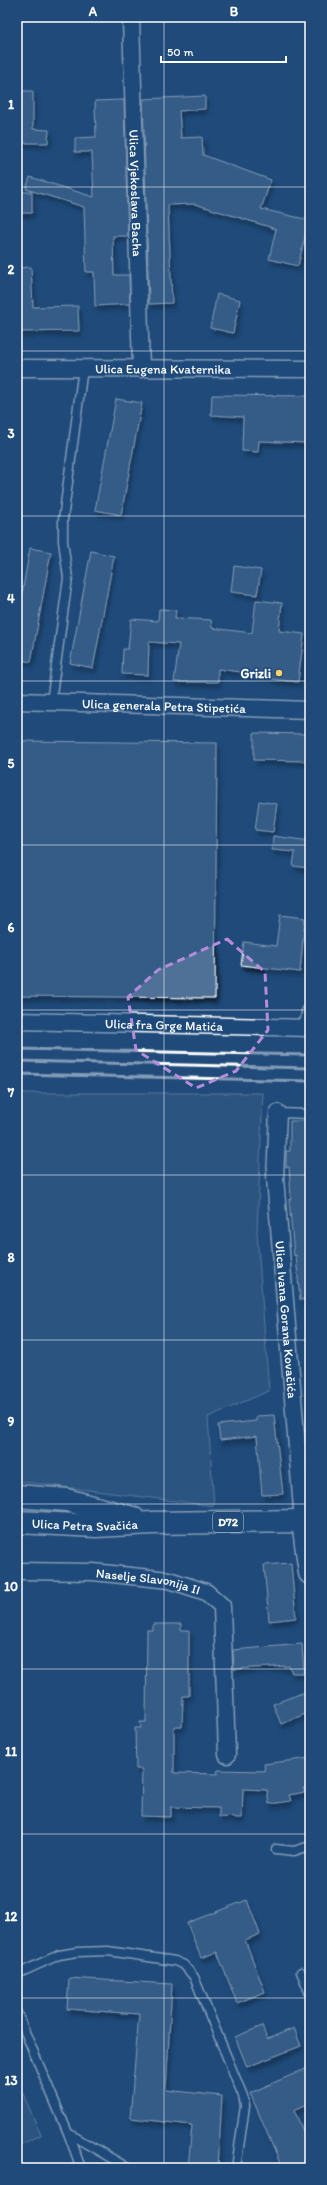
<svg xmlns="http://www.w3.org/2000/svg" width="327" height="2185" font-family="Itim,sans-serif">
<defs>
<filter id="shadow"><feDropShadow dx="2.5" dy="4.5" stdDeviation="2" flood-color="#0009"/></filter>
</defs>
<rect width="100%" height="100%" fill="#1f4a7a"/>
<filter id="ink" filterUnits="userSpaceOnUse"><feTurbulence type="fractalNoise" baseFrequency=".025" numOctaves="2"/><feDisplacementMap in="SourceGraphic" scale="8" xChannelSelector="R" yChannelSelector="G"/><feConvolveMatrix kernelMatrix="1 2 1 2 8 2 1 2 1" color-interpolation-filters="sRGB"/></filter>
<g filter="url(#ink)">
<path fill="#3c618b" stroke="#9eb0c5" d="M17 1093H263L257 1232 269 1391 208 1417 214 1506 17 1481Z
M17 2080 41 2135 17 2146Z"/>
<path fill="#507197" stroke="#fff" filter="url(#shadow)" d="M17 91H33V129L49 130 48 143H17Z
M205 96V109L179 111 181 138 202 137 203 155 271 180 261 209 309 220 298 266 269 259 276 229 195 204 168 205 172 303 149 304 143 99Z
M122 100H124L128 236H113L114 275H129L130 304 95 306 94 272H86L84 207 26 189 30 177 94 197 92 152H75V138L96 137 95 101Z
M17 192H32V213H17Z
M31 267 33 307 78 306 79 331 17 332V268Z
M217 294 240 300 233 333 210 328Z
M212 395 308 396 307 443 259 441 258 452 242 451 243 417 211 415Z
M116 399 142 403 121 515 95 510Z
M30 548 51 552 31 662 17 659V622Z
M91 551 114 556 93 668 70 663Z
M234 566 261 570 257 595 231 592Z
M256 600 282 603 279 631 304 634 298 682 271 679V676L218 669V682H174L179 644 149 642 148 675 122 674 123 649H128L131 619 158 621 159 609 176 610 175 618 211 620 212 628 252 633Z
M254 733 310 734V761L254 760Z
M17 741 217 743 215 998 17 996Z
M259 801 277 804 273 832 255 830Z
M273 836 310 841V868L293 866 295 852 272 850Z
M280 915 305 918 300 972 241 965 244 942 276 946Z
M290 1121H310V1299L300 1300 296 1255 294 1256 289 1199H291L289 1167H286V1151H290Z
M274 1415 283 1494 262 1495 257 1436 220 1440 218 1425 256 1421V1416Z
M291 1563 296 1618 269 1621 264 1565Z
M153 1624H181V1630H189V1696H183L182 1727H174V1773L217 1774 218 1770 265 1771 264 1764 310 1758V1787L303 1788 305 1792 289 1795 291 1801 269 1804 267 1790 243 1789 242 1818 219 1817V1808L171 1807V1817L141 1816 142 1769H136L135 1728H141L140 1722H146L147 1630H153Z
M302 1644 304 1673H292L289 1666 234 1669 233 1650Z
M305 1692 310 1705V1712L281 1724 273 1704Z
M247 1900 260 1934 245 1940 265 1992 237 2003 217 1952 201 1958 187 1923Z
M69 1978 172 1984 166 2090 222 2096 218 2168H188L192 2125 130 2118 139 2014 67 2009Z
M262 2026 267 2039 294 2028 301 2046 247 2067 235 2037Z
M310 2067V2103L294 2110 310 2147V2168H282L250 2093Z"/>
<g fill="none" stroke-linecap="round" stroke-linejoin="round">
<g stroke="#fff" stroke-width="11">
<path id="lane" d="M51 702 68 578 63 541V520L83 368
M278 1113 310 1114
M276 1849 294 1851 310 1846
M301 1972 310 1994
M17 1974 59 1955 77 1952 108 1951 175 1961 184 1965 194 1977 243 2096 245 2106 236 2168
M17 2013 68 2133 128 2168
M68 2133 81 2168"/>
</g>
<g stroke="#fff" stroke-width="19">
<g id="street">
<path id="s1" d="M131 17 141 369"/>
<path id="s2" d="M17 368 310 369"/>
<path id="s3" d="M17 701 310 710"/>
<path id="s4" d="M17 1021 310 1028"/>
<path d="M308 1028 310 1012"/>
<path id="s5" d="M278 1113 275 1178 303 1521"/>
<path id="s6" d="M17 1571 93 1572 169 1580 206 1592 222 1606 227 1755"/>
</g>
</g>
<g stroke="#fff" stroke-width="25">
<g id="primary">
<path d="M17 1496 67 1500 133 1518"/>
<path id="s7" d="M17 1522 96 1526 152 1523 303 1521 310 1573"/>
</g>
</g>
<use href="#lane" stroke="#1f4a7a" stroke-width="8"/>
<use href="#street" stroke="#1f4a7a" stroke-width="16"/>
<use href="#primary" stroke="#1f4a7a" stroke-width="22"/>
<path stroke="#fff" stroke-width="3" d="M17 1049 310 1055
M17 1061 310 1068
M17 1074 310 1081"/>
</g>
</g>
<path d="M0 0H327V2185H0ZM227 939 265 972 268 1030 236 1071 196 1088 136 1050 128 997 158 970Z" fill="#1f4a7a" fill-opacity=".55" fill-rule="evenodd"/>
<path fill="none" stroke="#b68bdc" stroke-width="3" stroke-dasharray="8 5" stroke-linejoin="round" d="M227 939 265 972 268 1030 236 1071 196 1088 136 1050 128 997 158 970Z"/>
<path fill="none" stroke="#fff" stroke-width="1" stroke-opacity="0.55" d="M164 17V2168M17 187H310M17 351H310M17 516H310M17 681H310M17 845H310M17 1010H310M17 1175H310M17 1340H310M17 1504H310M17 1669H310M17 1834H310M17 1998H310"/>
<circle fill="#ffd166" stroke="#1f4a7a" stroke-width="1.5" cx="279" cy="673" r="4"/>
<g text-anchor="middle" dominant-baseline="central" stroke-width="3.5" stroke-linejoin="round" paint-order="stroke">
<rect fill="#1f4a7a" stroke="#bcc9d7" stroke-width="1" x="213" y="1512" width="30" height="20" rx="3"/>
<g font-size="12" font-weight="bold" fill="#fff">
<text x="228" y="1522">D72</text>
</g>
<g font-size="13" fill="#fff" stroke="#1f4a7a">
<text stroke="none"><textPath href="#s1" startOffset="176">Ulica Vjekoslava Bacha</textPath></text>
<text stroke="none"><textPath href="#s2" startOffset="146">Ulica Eugena Kvaternika</textPath></text>
<text stroke="none"><textPath href="#s3" startOffset="147">Ulica generala Petra Stipetića</textPath></text>
<text stroke="none"><textPath href="#s4" startOffset="147">Ulica fra Grge Matića</textPath></text>
<text stroke="none"><textPath href="#s5" startOffset="207">Ulica Ivana Gorana Kovačića</textPath></text>
<text stroke="none"><textPath href="#s7" startOffset="68">Ulica Petra Svačića</textPath></text>
<text stroke="none"><textPath href="#s6" startOffset="132">Naselje Slavonija II</textPath></text>
</g>
<g font-size="13" font-weight="bold" fill="#fff" stroke="#1f4a7a" text-anchor="end">
<text x="271" y="673">Grizli</text>
</g>
</g>
<rect width="327" height="2185" fill="none" stroke="#1f4a7a" stroke-width="44"/>
<path d="M161 56v6h125v-6" fill="none" stroke="#ffffff" stroke-width="2"/>
<text x="167" y="56" font-size="12" fill="#ffffff" stroke="#1f4a7a" stroke-width="3" paint-order="stroke">50 m</text>
<rect x="22" y="22" width="283" height="2141" fill="none" stroke="#fff" stroke-width="1.5"/>
<g font-size="13" text-anchor="middle" font-weight="bold" fill="#fff">
<text x="93" y="16">A</text>
<text x="234" y="16">B</text>
<text x="11" y="109">1</text>
<text x="11" y="274">2</text>
<text x="11" y="438">3</text>
<text x="11" y="603">4</text>
<text x="11" y="768">5</text>
<text x="11" y="932">6</text>
<text x="11" y="1097">7</text>
<text x="11" y="1262">8</text>
<text x="11" y="1426">9</text>
<text x="11" y="1591">10</text>
<text x="11" y="1756">11</text>
<text x="11" y="1921">12</text>
<text x="11" y="2085">13</text>
</g>
</svg>
